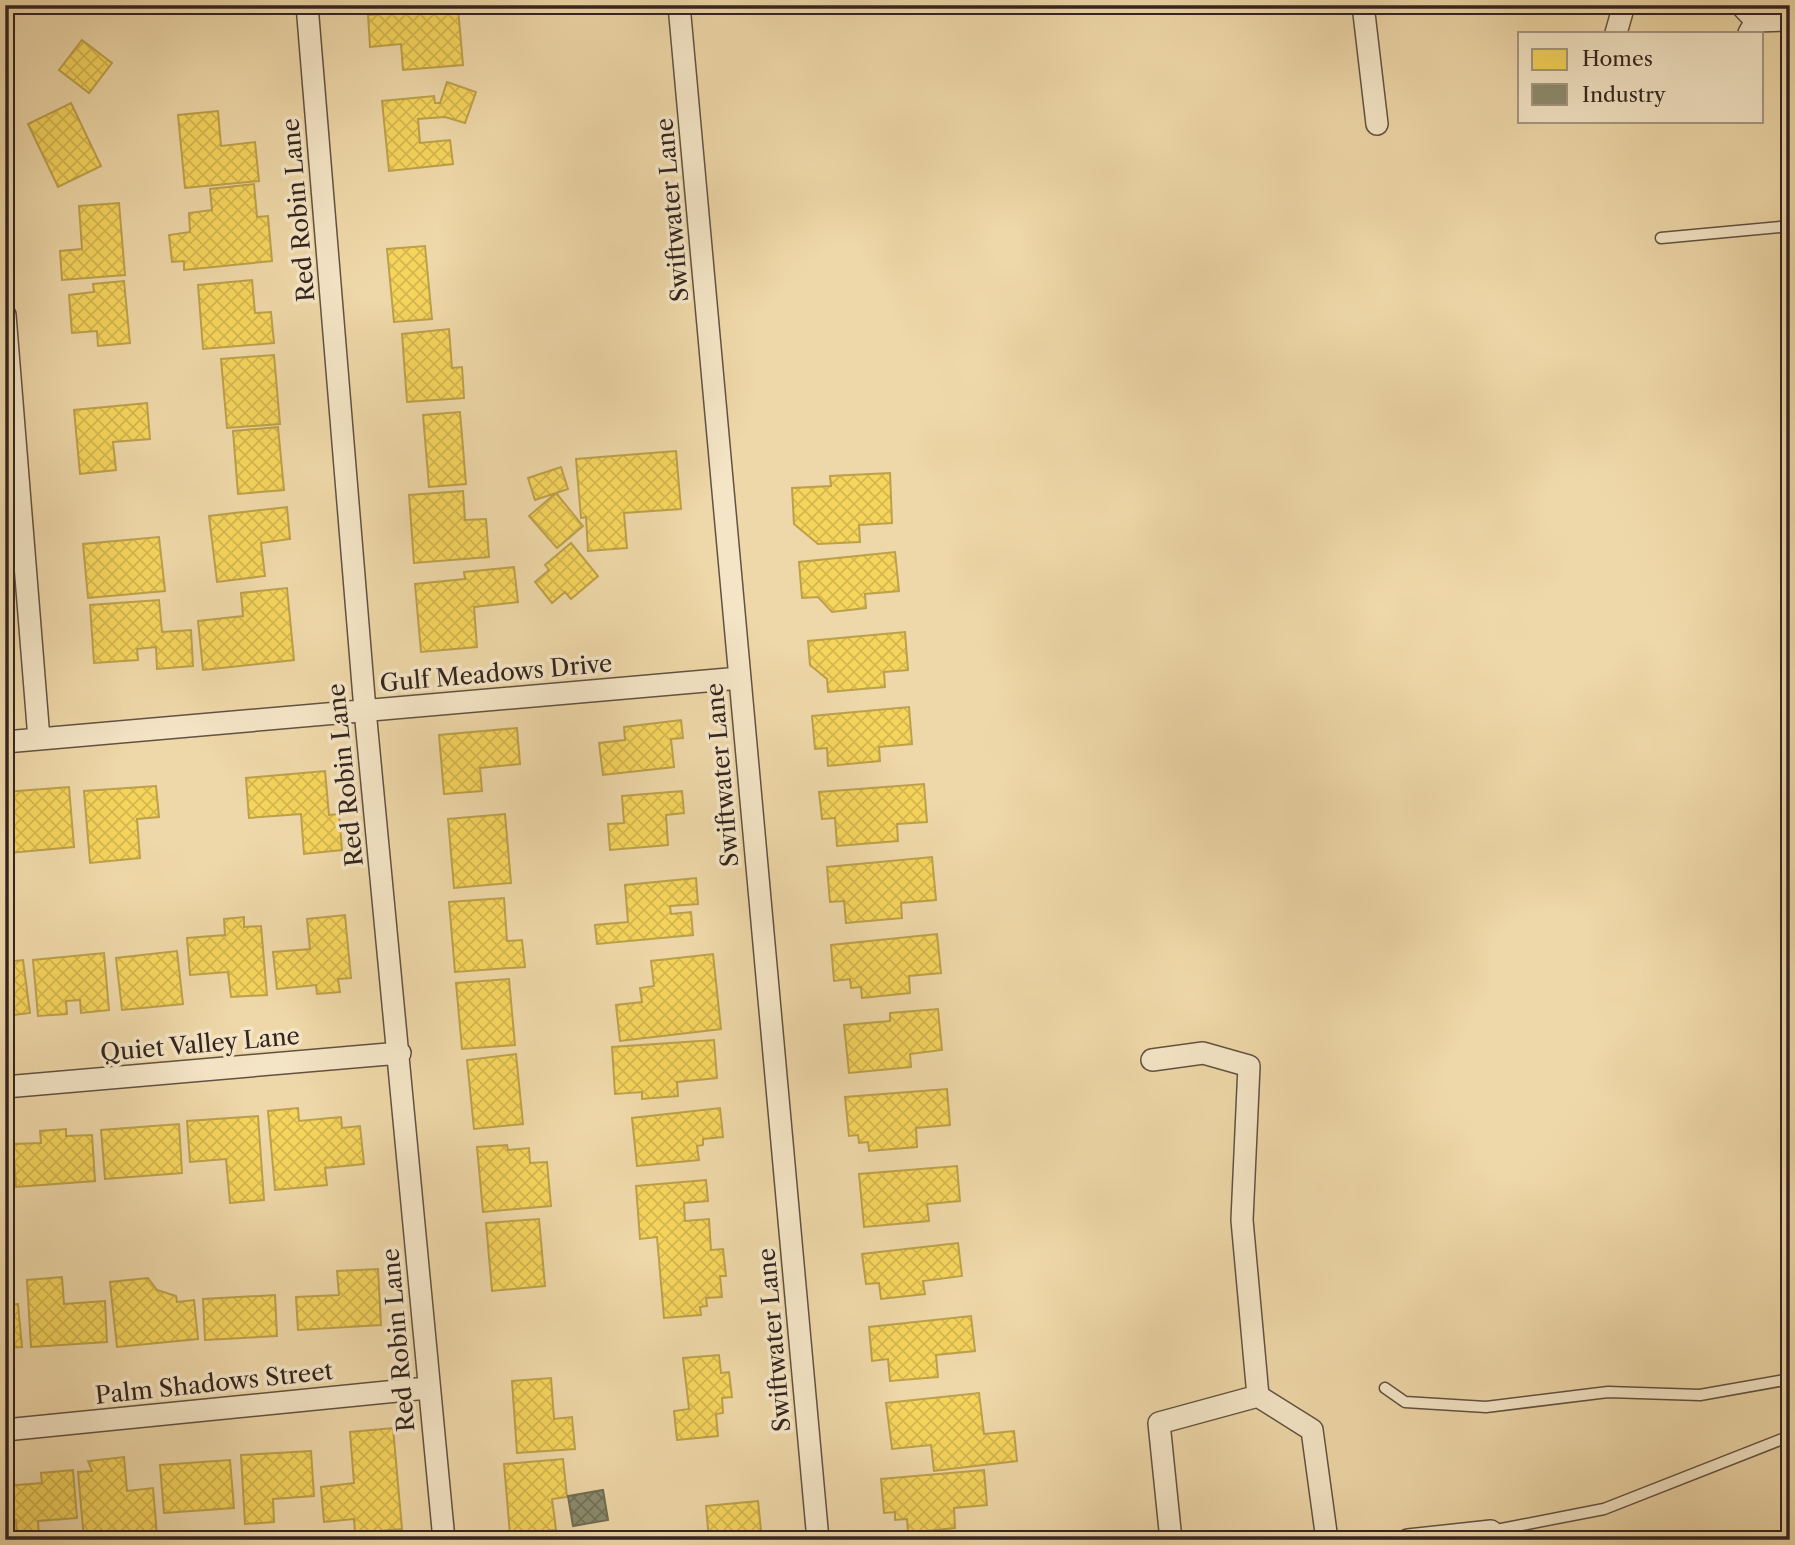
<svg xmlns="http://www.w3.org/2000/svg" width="1795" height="1545" viewBox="0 0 1795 1545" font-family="'Libre Caslon Text',serif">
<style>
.homes{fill:url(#homes-cross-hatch);stroke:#bca04a;stroke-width:2}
.industry{fill:url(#industry-cross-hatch);stroke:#726d56;stroke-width:2}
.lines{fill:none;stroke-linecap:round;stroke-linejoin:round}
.lane-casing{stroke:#625241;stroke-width:13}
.street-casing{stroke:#625241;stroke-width:24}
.lane{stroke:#f4e5c6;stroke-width:10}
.street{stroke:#f4e5c6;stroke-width:21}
.labels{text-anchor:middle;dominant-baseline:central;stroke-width:7;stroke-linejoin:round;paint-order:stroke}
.street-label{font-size:24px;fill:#34251f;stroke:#f4e5c6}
</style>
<defs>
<pattern id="homes-cross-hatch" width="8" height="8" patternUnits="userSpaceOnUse" patternTransform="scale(1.75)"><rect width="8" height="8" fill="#f6d55c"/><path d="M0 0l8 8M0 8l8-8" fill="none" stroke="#d4b750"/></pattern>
<pattern id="industry-cross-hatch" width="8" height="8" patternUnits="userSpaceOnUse" patternTransform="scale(1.75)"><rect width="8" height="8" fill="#8c8c6e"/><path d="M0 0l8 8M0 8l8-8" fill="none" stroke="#73725a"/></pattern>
</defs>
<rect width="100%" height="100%" fill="#eed7a8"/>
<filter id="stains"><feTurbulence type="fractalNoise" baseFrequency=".00286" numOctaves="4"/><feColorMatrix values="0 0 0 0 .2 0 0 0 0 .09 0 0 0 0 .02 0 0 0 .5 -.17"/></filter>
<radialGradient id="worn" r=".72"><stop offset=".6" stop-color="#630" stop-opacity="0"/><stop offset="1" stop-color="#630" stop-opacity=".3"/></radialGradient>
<path class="homes" d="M 458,8 L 463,65 L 403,70 L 401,44 L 370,47 L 368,15 Z
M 82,40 L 112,63 L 89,93 L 59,70 Z
M 447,82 L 476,92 L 465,123 L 445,117 L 418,119 L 420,143 L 450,140 L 453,164 L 389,171 L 382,101 L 434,96 L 435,103 L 440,103 Z
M 71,103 L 101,166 L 58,187 L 28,124 Z
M 218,111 L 221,146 L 255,142 L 259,181 L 185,188 L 178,115 Z
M 254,184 L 257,217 L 268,216 L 272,261 L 184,270 L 184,261 L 172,262 L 169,235 L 190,232 L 189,213 L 212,210 L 210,189 Z
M 119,203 L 125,275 L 62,280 L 60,251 L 82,249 L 79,206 Z
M 425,246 L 432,319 L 394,322 L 387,249 Z
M 252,280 L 255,313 L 271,312 L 274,343 L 203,349 L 198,285 Z
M 124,281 L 130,343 L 98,346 L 97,331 L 72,333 L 69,295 L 94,292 L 93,284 Z
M 449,329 L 452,368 L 462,367 L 464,398 L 407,402 L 402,334 Z
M 274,355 L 280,424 L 227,428 L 221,359 Z
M 147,403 L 150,439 L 113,442 L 116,470 L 80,474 L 74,410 Z
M 460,412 L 466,484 L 429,487 L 423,415 Z
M 278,427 L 284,490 L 238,494 L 233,431 Z
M 676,451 L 681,509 L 624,513 L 627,548 L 588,551 L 586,517 L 581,518 L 576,459 Z
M 561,467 L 568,489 L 535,500 L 528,478 Z
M 890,473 L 892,523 L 859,525 L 860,542 L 818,544 L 794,524 L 792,488 L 831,486 L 830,476 Z
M 463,491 L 465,520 L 486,519 L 489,557 L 414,563 L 409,495 Z
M 556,493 L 583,526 L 557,548 L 529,516 Z
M 287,507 L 290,539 L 261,543 L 265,576 L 217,582 L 209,516 Z
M 159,537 L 165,591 L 88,598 L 83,544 Z
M 571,543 L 598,576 L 571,599 L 565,592 L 552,603 L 535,582 L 549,570 L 545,565 Z
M 895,552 L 899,591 L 865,594 L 866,608 L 832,612 L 818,597 L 802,598 L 799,562 Z
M 514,567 L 518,602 L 474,607 L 477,647 L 421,652 L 415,584 L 465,579 L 464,572 Z
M 287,588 L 294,660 L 203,670 L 198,621 L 243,616 L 241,593 Z
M 159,600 L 162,632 L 191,630 L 193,666 L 157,669 L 156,647 L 137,649 L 138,660 L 94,663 L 90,605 Z
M 905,632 L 908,670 L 884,672 L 885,687 L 828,692 L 827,679 L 810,665 L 808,641 Z
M 909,707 L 912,744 L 879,747 L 880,761 L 828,766 L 827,748 L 815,749 L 812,716 Z
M 681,720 L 683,738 L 671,739 L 674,767 L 603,775 L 599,743 L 625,740 L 624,727 Z
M 517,728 L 520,764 L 480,768 L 482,791 L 444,794 L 439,735 Z
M 325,771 L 329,815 L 339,814 L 342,850 L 304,854 L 301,814 L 249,818 L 246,778 Z
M 924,784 L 927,822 L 897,824 L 898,841 L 837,846 L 835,818 L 822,819 L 819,792 Z
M 156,786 L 159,817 L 137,819 L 140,858 L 90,863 L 84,791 Z
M 69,787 L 74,847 L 9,853 L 5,792 Z
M 682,791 L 684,813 L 666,815 L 668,845 L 610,850 L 608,824 L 624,823 L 622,796 Z
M 505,814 L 511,883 L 454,888 L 448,819 Z
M 932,857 L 936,900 L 901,903 L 902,918 L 846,923 L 844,901 L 830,902 L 827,867 Z
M 696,878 L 698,904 L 670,906 L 671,914 L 691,912 L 693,935 L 597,944 L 595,925 L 628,922 L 625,885 Z
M 504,898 L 507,941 L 522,940 L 525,967 L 455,972 L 449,902 Z
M 345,915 L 351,978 L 338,979 L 340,992 L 317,994 L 316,985 L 277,989 L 273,952 L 310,949 L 307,919 Z
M 244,917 L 244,927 L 261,926 L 267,995 L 231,997 L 228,972 L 190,975 L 187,938 L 225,935 L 224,919 Z
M 937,934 L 941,973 L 909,976 L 910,993 L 862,998 L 861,987 L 851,988 L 850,979 L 834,981 L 831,945 Z
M 177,951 L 183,1004 L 122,1010 L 116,958 Z
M 104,953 L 109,1010 L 81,1013 L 80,1000 L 66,1001 L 67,1014 L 38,1016 L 33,960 Z
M 713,954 L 721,1029 L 620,1041 L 616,1005 L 642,1002 L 640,988 L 654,986 L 651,961 Z
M 23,960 L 30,1013 L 5,1016 L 5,962 Z
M 509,979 L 515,1045 L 462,1049 L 456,983 Z
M 938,1009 L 942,1050 L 910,1054 L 911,1067 L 849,1073 L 844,1025 L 890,1021 L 890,1013 Z
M 714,1040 L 717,1078 L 677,1082 L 678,1096 L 642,1099 L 642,1092 L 615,1094 L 612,1047 Z
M 516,1054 L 523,1124 L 474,1129 L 467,1060 Z
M 947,1089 L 950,1125 L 916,1128 L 917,1147 L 869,1151 L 868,1142 L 859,1143 L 858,1135 L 849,1136 L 845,1097 Z
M 298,1108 L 299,1121 L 341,1117 L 342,1128 L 360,1126 L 364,1164 L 325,1168 L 327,1185 L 275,1190 L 268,1111 Z
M 720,1108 L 723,1137 L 703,1139 L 703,1145 L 697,1146 L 699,1160 L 637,1166 L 632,1118 Z
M 258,1116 L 264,1200 L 230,1203 L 226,1159 L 190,1162 L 187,1121 Z
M 179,1124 L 182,1173 L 105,1179 L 101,1130 Z
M 66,1129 L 66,1136 L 92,1135 L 95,1181 L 16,1187 L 13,1144 L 41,1143 L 40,1131 Z
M 5,1136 L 11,1197 L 5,1197 Z
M 507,1145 L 508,1150 L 529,1148 L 530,1163 L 547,1162 L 551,1206 L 483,1212 L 477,1147 Z
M 957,1166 L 960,1201 L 927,1204 L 929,1221 L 864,1227 L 859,1174 Z
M 706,1180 L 708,1201 L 684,1203 L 685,1221 L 709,1219 L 711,1250 L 723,1249 L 726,1276 L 720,1276 L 722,1297 L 706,1298 L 707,1306 L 700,1307 L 701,1315 L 664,1318 L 657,1237 L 640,1239 L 636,1186 Z
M 539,1219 L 545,1286 L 492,1291 L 486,1223 Z
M 958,1243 L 962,1276 L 923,1281 L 925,1294 L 881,1299 L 879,1283 L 866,1284 L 862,1254 Z
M 378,1269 L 381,1325 L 298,1330 L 296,1297 L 339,1295 L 337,1271 Z
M 62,1277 L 64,1304 L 105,1301 L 107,1342 L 31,1347 L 27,1280 Z
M 148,1278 L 157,1290 L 176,1296 L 177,1302 L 194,1300 L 198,1339 L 117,1347 L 110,1282 Z
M 275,1295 L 277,1336 L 205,1340 L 203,1299 Z
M 18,1304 L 22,1347 L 5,1348 L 5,1305 Z
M 971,1316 L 975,1351 L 936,1355 L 938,1377 L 890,1381 L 888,1359 L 872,1361 L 869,1327 Z
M 719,1355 L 721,1373 L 729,1372 L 732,1397 L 722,1398 L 723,1413 L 716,1414 L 718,1436 L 677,1440 L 674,1411 L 689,1409 L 683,1358 Z
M 551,1378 L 554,1419 L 572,1417 L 575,1449 L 517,1453 L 512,1381 Z
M 979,1393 L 984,1434 L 1014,1431 L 1017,1461 L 934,1471 L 931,1445 L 892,1449 L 886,1403 Z
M 393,1428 L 402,1529 L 355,1533 L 354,1519 L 324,1522 L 321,1487 L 354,1483 L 350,1432 Z
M 311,1451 L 314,1496 L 273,1499 L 274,1522 L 245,1524 L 241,1455 Z
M 124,1457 L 127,1491 L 153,1488 L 157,1536 L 84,1540 L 78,1472 L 92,1471 L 88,1461 Z
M 563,1459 L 567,1497 L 552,1499 L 556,1530 L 510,1534 L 504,1464 Z
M 230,1460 L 234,1508 L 164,1513 L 160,1465 Z
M 73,1470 L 77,1518 L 38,1521 L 39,1540 L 17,1540 L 16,1520 L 8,1521 L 5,1486 L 42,1483 L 41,1473 Z
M 984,1470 L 987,1505 L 954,1508 L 955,1528 L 908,1533 L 907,1519 L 895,1520 L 895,1512 L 884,1513 L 881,1479 Z
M 758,1501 L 762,1540 L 709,1540 L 706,1506 Z"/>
<path class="industry" d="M 603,1490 L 608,1520 L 573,1526 L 568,1496 Z"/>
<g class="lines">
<defs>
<path id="lane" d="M 1661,238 L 1790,226
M 1385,1388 L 1405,1402 L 1486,1407 L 1608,1392 L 1700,1395 L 1790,1379
M 1491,1531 L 1604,1509 L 1790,1436"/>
<path id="street" d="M 307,5 L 365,710 L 444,1540
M 679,5 L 818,1540
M 1363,5 L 1377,124
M 1741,5 L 1756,21 L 1749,33
M 1756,21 L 1790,20
M 1616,33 L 1624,5
M 5,315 L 39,739
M 5,742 L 740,678
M 1152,1060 L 1203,1053 L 1249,1066 L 1242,1220 L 1258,1396 L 1312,1430 L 1327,1540
M 5,1087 L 400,1053
M 5,1430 L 427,1388
M 1171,1540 L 1159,1423 L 1258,1396
M 1408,1540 L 1491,1531 L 1492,1540"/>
</defs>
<use href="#lane" class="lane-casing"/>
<use href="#street" class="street-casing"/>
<use href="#lane" class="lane"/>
<use href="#street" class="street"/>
</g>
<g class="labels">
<g class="street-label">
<text transform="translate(298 210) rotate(-95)">Red Robin Lane</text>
<text transform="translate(672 210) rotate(-95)">Swiftwater Lane</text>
<text transform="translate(496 673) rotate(-5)">Gulf Meadows Drive</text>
<text transform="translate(345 775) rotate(-96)">Red Robin Lane</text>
<text transform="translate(722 775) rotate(-95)">Swiftwater Lane</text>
<text transform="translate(200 1044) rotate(-5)">Quiet Valley Lane</text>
<text transform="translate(398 1340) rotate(-95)">Red Robin Lane</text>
<text transform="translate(774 1340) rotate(-95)">Swiftwater Lane</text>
<text transform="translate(214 1383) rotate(-6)">Palm Shadows Street</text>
</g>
</g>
<rect width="1795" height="1545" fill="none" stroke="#eed7a8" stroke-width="28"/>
<rect x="7" y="7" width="1781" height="1531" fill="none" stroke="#34251f" stroke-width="3.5"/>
<rect x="14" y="14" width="1767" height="1517" fill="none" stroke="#34251f" stroke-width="2"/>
<rect x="1518" y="32" width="245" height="91" fill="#f4e5c6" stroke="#a79883" stroke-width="2"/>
<rect x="1532" y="49" width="35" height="21" fill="#f6d55c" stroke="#a79883" stroke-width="2"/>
<text x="1582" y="66" font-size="21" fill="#34251f">Homes</text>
<rect x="1532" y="84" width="35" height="21" fill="#8c8c6e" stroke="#a79883" stroke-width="2"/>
<text x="1582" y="102" font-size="21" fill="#34251f">Industry</text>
<rect width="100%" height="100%" filter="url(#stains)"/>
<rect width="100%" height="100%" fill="url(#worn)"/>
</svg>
